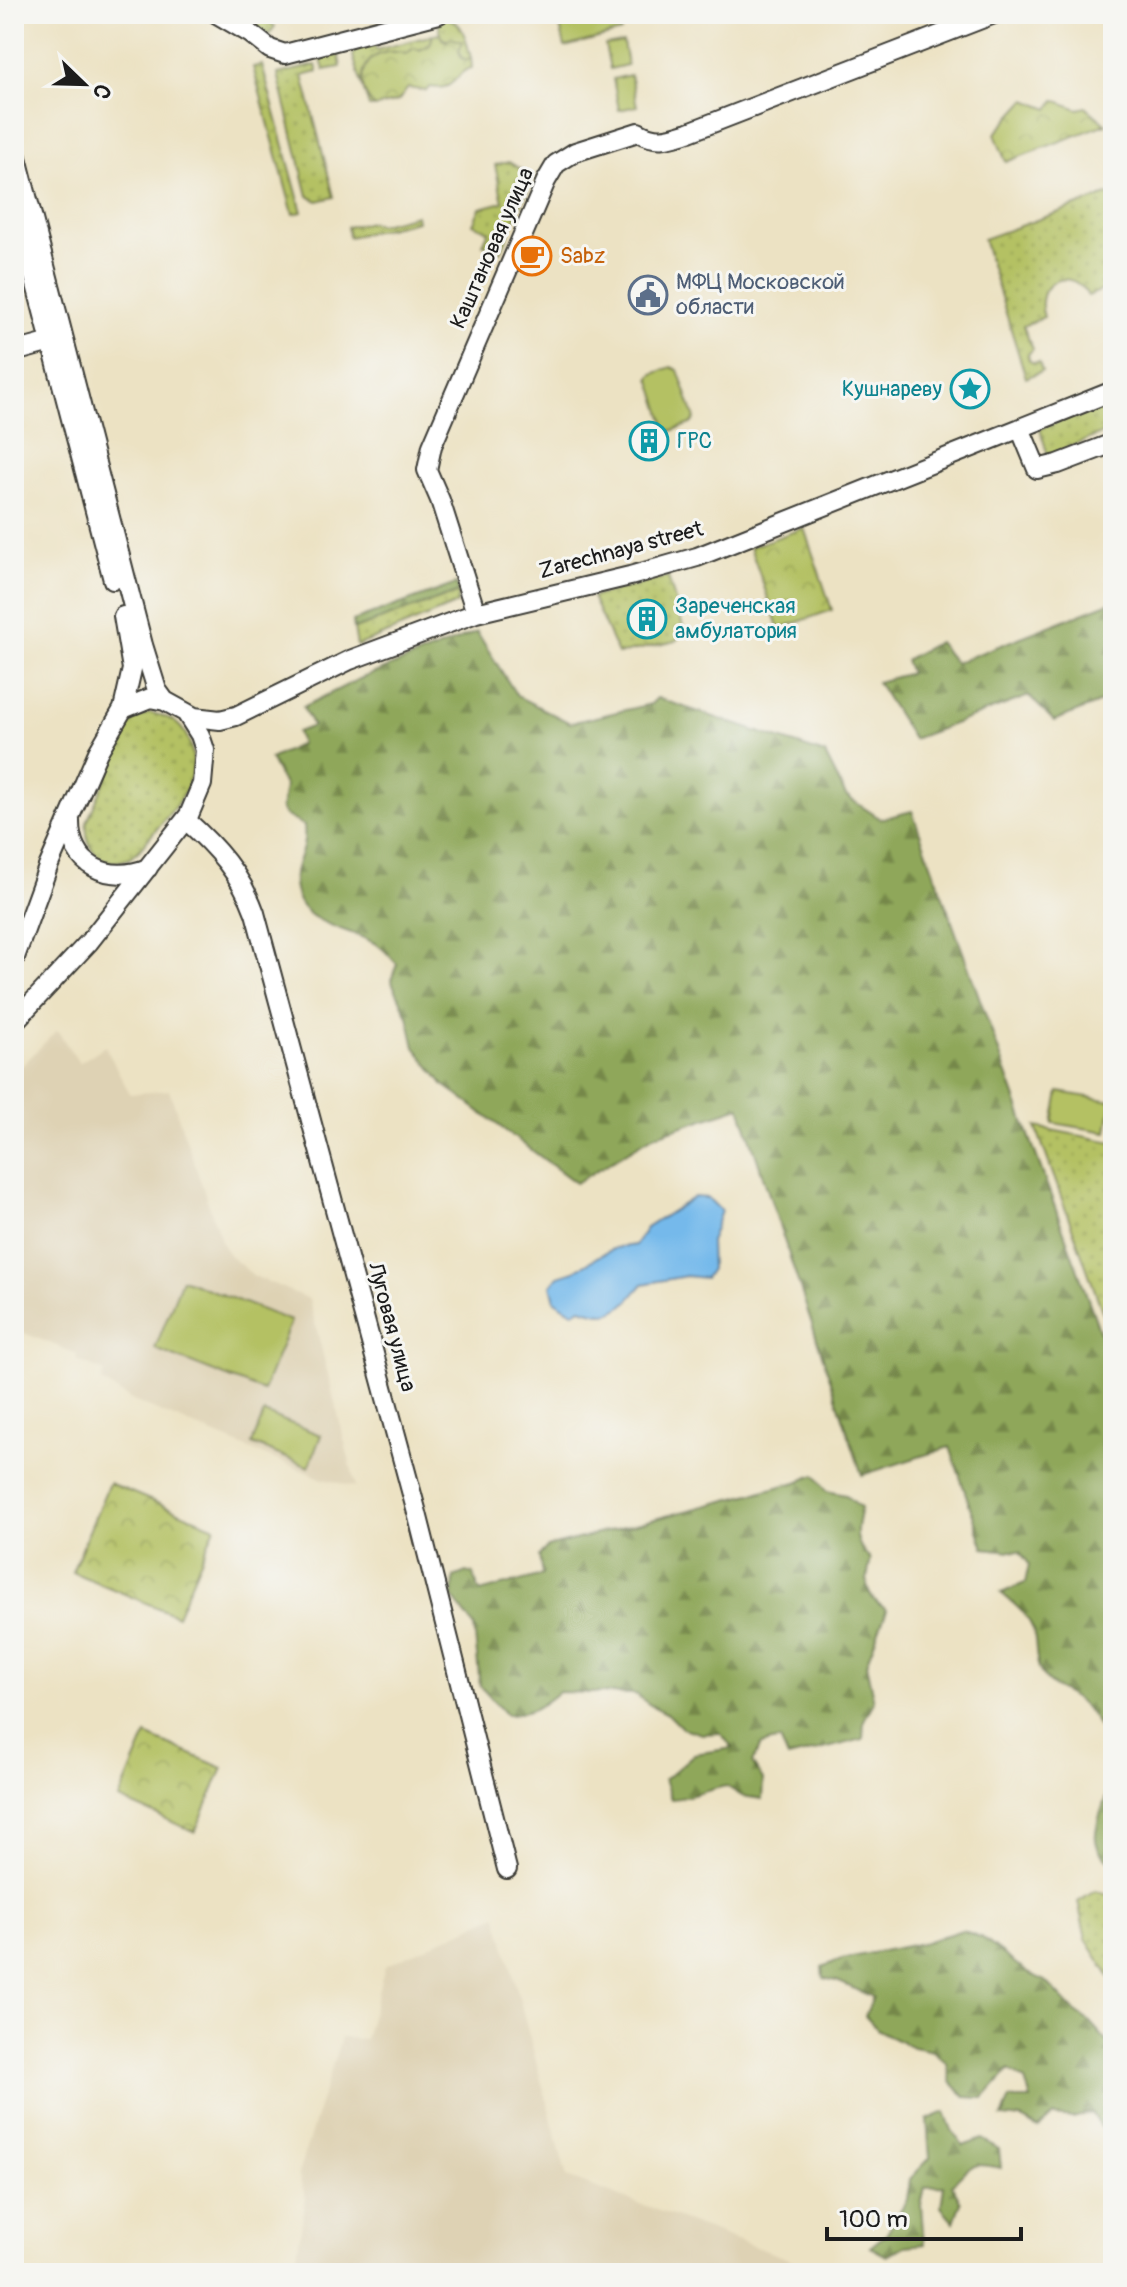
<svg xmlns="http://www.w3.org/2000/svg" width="1127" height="2287" viewBox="0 0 1127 2287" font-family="Pangolin,sans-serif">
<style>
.built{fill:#ded2b4}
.grass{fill:url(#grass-dots);stroke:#686e40;stroke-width:2}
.forest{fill:url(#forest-firs);stroke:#56623b;stroke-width:2}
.park{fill:url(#park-crowns);stroke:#686e40;stroke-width:2}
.pitch{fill:#b4c164;stroke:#686e40;stroke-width:2}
.water{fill:#75b9eb;stroke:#486a84;stroke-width:2}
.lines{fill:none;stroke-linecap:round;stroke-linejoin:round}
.minor-casing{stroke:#3b3a35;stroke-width:22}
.minor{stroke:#fff;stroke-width:18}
.labels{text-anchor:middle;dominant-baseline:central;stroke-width:6;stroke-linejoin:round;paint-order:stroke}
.street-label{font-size:22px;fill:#1c1c1c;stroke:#f6f6f2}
.food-label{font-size:22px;fill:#c56008;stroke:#f6f6f2;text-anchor:start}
.service-label{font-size:22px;fill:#4e5e75;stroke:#f6f6f2;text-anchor:start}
.culture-label{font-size:22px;fill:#0d838f;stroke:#f6f6f2;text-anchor:start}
</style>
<defs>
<pattern id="grass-dots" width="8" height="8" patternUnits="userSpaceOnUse" patternTransform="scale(2)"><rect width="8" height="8" fill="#b4c164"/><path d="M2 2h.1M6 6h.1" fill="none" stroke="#9aa556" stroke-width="1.8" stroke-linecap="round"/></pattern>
<pattern id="forest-firs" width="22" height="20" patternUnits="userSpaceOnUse" patternTransform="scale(2)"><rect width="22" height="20" fill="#8fa75a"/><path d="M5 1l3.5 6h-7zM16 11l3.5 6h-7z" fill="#74874a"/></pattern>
<pattern id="park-crowns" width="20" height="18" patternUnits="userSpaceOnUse" patternTransform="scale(2)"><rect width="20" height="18" fill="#b4c164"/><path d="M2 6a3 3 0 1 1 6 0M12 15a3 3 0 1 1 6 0" fill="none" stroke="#9aa556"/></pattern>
</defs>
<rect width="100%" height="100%" fill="#f6f6f2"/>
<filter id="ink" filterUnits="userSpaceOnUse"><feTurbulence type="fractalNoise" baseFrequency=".0125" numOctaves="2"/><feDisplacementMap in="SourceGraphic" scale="16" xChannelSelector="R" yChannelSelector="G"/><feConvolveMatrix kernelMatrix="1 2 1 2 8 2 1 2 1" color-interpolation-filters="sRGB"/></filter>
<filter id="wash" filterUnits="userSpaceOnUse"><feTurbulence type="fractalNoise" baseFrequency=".006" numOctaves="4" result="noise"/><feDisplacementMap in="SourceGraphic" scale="32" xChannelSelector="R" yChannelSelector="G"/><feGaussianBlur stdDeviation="1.8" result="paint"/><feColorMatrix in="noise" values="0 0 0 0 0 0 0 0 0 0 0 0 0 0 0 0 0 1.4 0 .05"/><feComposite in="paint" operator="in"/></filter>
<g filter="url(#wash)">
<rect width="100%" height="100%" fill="#ece2c3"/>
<path class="built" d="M 57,1030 L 79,1063 L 105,1046 L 130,1094 L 169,1090 L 223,1246 L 231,1257 L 254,1276 L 309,1299 L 356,1487 L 323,1479 L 133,1401 L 102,1382 L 105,1372 L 76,1360 L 77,1354 L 14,1329 L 14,1074 Z
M 497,1915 L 567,2177 L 826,2273 L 294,2273 L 306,2198 L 298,2174 L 341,2038 L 365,2039 L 385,1966 Z"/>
<path class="grass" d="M 233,14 L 255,14 L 275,26 L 269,35 Z
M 437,15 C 465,20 464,34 471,58 L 466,60 L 461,58 L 459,50 L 462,43 L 442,39 Z
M 372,31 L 376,50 L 433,35 L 430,45 L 420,50 L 414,48 L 406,54 C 366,42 349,82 375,107 L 369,107 L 353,56 L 360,34 Z
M 336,40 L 341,67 L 324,70 L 317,45 Z
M 262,65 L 302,212 L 293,214 L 253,67 Z
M 316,65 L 318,72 L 303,76 L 334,197 L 318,201 L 308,196 L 278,74 Z
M 509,162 L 533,177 L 501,252 L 483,244 L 489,231 L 473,224 L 480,208 L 503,202 L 495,165 Z
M 1113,193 L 1113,303 L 1107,288 L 1088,296 C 1072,264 1032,282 1044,317 L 1023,326 L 1033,349 L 1028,354 L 1029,360 L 1033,363 L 1039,362 L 1042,371 L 1026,378 L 983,239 Z
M 416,215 L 417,221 L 349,237 L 347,227 L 370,222 L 378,225 Z
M 1113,398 L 1113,429 L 1048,456 L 1040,429 Z
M 668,577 L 684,630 L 676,641 L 618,654 L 592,597 Z
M 459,592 L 457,604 L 357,646 L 354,629 Z
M 149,713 C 167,715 181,722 188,739 C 204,777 177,805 154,832 C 146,841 139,854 128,859 C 100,870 84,847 87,822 L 131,721 Z
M 1036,1127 L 1113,1142 L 1113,1341 Z
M 1095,1891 L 1113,1895 L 1113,1982 L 1086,1939 L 1078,1902 Z"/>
<path class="forest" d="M 456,584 L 459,592 L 354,629 L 353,621 Z
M 1113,601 L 1113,697 L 1054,721 L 1029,696 L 913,739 L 877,682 L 910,673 L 905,660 L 938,642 L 955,663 Z
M 477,632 L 517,696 L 570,723 L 651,704 L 657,698 L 825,754 L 846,796 L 881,819 L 912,811 L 1113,1368 L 1113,1423 C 1093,1437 1103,1456 1113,1473 L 1113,1862 C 1079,1845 1105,1810 1109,1785 C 1111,1775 1111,1764 1109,1754 C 1104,1730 1090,1707 1069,1695 C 1060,1690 1050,1686 1044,1677 C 1033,1663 1038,1645 1033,1630 C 1028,1614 1013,1603 1001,1593 L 1025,1583 L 1029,1564 L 1020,1552 L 984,1548 L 950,1447 L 862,1475 L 740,1107 L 653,1136 L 576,1183 L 444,1085 L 415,1047 L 408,1016 L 391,980 L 397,964 C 391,958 385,950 379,946 C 349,925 295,928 294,881 C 294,861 307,853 304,826 L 285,815 L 281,809 L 285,787 L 270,759 L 301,744 L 297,732 L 313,726 L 303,707 L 357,680 Z
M 815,1475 L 827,1491 L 846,1495 L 861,1508 C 855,1532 853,1542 871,1560 C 864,1586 864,1595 887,1610 L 866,1664 L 874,1702 L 864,1720 L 863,1739 L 788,1758 L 780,1740 L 761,1745 L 752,1763 L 763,1780 L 762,1799 L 742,1796 L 726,1786 C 706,1790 691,1798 671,1799 L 664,1780 L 694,1754 L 733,1748 L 720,1733 L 702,1734 L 682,1728 L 668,1714 L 650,1705 L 635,1694 L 558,1692 C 541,1707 529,1714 506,1715 L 480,1686 L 474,1626 L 453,1598 L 454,1577 L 466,1572 L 473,1574 L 480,1592 L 542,1575 L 539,1556 L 547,1547 L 797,1482 Z
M 962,1930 L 982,1938 L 1028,1973 L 1046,1981 L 1073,2010 L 1090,2022 L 1113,2048 L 1113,2146 L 1092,2113 L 1073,2118 L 1053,2116 L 1039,2128 L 1021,2119 L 1002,2117 L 1010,2099 L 1031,2099 L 1025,2081 L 1009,2070 L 984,2098 L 965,2097 L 951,2082 L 947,2063 L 933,2051 L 913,2047 L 895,2039 L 878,2030 L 865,2016 L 873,1997 L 837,1981 L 823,1978 L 822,1967 L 842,1959 L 922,1943 Z
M 945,2112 L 952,2130 L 963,2146 L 982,2139 L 999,2149 L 1001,2168 C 975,2162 968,2164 952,2185 L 961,2202 L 954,2222 L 941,2207 L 944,2186 L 925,2187 L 921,2205 L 924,2244 L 905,2246 L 887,2256 L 870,2247 L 886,2234 L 907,2199 L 910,2179 L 930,2158 L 927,2120 Z"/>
<path class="park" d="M 441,34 L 442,39 L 446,41 L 451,38 L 463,42 L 459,50 L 461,58 L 466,60 L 471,58 L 472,68 C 454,71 458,92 430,87 L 426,91 L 408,88 L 398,101 L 375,107 C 349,83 366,42 406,54 L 414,48 L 420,50 L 430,45 L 433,35 Z
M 1026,100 L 1049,109 L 1055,100 L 1078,109 L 1086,107 L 1106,124 L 1006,162 L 995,134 Z
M 804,528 L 832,610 L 779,629 L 750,547 Z
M 109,1483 L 215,1527 L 177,1616 L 72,1572 Z
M 146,1735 L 223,1768 L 195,1832 L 119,1799 Z"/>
<path class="pitch" d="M 571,14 L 616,14 L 621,32 L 565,47 L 558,17 Z
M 623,42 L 627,65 L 610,69 L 605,45 Z
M 630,75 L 637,106 L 619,110 L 613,79 Z
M 671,367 L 678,370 L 695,419 L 691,424 L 671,431 L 666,427 L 650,378 L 653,374 Z
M 1059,1092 L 1112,1101 L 1107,1132 L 1053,1123 Z
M 182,1279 L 291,1321 L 263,1391 L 155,1349 Z
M 264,1413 L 321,1435 L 309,1467 L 252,1444 Z"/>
<path class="water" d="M 694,1197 L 708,1198 L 721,1211 L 710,1242 L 711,1269 L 705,1278 L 686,1276 L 643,1284 C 622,1308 615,1321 581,1308 L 573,1312 L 555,1301 L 551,1285 L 558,1276 L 574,1271 L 599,1256 L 615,1248 L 635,1245 L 646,1228 Z"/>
</g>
<g filter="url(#ink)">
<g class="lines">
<defs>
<path id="minor" d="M 217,14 L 251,34 L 270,49 L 285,54 L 439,14
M 14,146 L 143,645 L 157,690 L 165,701
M 14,200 L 113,580
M 14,352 L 51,342
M 1020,428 L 1037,469 L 1058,464 L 1113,443
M 476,613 L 440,500 L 427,470 L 432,446 L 546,181 L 556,164 L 575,152 L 638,132 C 657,143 669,138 689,132 L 994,14
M 123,616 L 132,669 L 123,709
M 70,820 C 69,866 109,884 148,868
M 186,820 C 216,847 241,874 255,913 L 417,1513 L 507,1869
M 14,960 L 48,867 L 98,752 L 123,709 L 150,698 L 165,701 L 194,717 L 220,720 L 236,716 L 350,660 L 476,613 L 630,576 L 697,557 L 1113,391
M 14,1022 L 89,942 L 189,815 L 202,784 L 205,750 L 200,735 L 186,713"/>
</defs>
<use href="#minor" class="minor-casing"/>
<use href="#minor" class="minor"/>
</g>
</g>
<defs>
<symbol id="cafe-ring" viewBox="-11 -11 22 22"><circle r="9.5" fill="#f6f6f2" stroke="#e8710a" stroke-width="1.5"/><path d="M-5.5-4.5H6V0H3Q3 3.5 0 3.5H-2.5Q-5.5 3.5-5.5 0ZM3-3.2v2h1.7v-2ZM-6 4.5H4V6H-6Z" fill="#e8710a"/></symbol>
<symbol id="civic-ring" viewBox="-11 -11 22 22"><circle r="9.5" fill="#f6f6f2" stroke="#5c6f8a" stroke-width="1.5"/><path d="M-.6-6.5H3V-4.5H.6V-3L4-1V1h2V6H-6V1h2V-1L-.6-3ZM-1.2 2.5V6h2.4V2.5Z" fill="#5c6f8a"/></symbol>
<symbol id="sight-ring" viewBox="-11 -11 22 22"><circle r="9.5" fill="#f6f6f2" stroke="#0f9aa8" stroke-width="1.5"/><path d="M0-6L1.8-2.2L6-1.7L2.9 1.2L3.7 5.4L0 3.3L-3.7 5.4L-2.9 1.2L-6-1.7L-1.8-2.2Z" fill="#0f9aa8"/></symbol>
<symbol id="building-ring" viewBox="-11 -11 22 22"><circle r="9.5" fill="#f6f6f2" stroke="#0f9aa8" stroke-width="1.5"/><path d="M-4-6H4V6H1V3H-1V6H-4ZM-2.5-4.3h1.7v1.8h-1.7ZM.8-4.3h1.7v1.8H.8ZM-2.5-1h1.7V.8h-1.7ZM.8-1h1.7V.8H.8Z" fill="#0f9aa8"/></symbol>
</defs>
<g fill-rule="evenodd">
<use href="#cafe-ring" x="510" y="234" width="44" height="44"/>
<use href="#civic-ring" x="626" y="273" width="44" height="44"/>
<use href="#sight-ring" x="948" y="367" width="44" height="44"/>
<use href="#building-ring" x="627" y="419" width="44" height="44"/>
<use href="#building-ring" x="625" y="597" width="44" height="44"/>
</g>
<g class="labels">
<g class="street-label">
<text transform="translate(492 248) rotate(-66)">Каштановая улица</text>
<text transform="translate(621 550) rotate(-15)">Zarechnaya street</text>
<text transform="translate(392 1327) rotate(75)">Луговая улица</text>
</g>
<g class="food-label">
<text x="560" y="256">Sabz</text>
</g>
<g class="service-label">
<text x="676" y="282">МФЦ Московской<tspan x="676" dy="25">области</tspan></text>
</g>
<g class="culture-label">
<text x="942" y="389" text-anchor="end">Кушнареву</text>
<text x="677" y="441">ГРС</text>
<text x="675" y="606">Зареченская<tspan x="675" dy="25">амбулатория</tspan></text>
</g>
</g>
<rect width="1127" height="2287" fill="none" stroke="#f6f6f2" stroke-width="48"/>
<g transform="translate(84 84) rotate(113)" stroke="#f6f6f2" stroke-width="6" paint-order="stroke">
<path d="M0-6L14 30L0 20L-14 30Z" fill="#1c1c1c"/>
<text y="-12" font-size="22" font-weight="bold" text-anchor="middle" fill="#1c1c1c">С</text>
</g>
<path d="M827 2227v12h194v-12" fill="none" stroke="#1c1c1c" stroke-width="4"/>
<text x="839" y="2227" font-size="24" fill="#1c1c1c" stroke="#f6f6f2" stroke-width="6" paint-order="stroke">100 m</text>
</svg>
